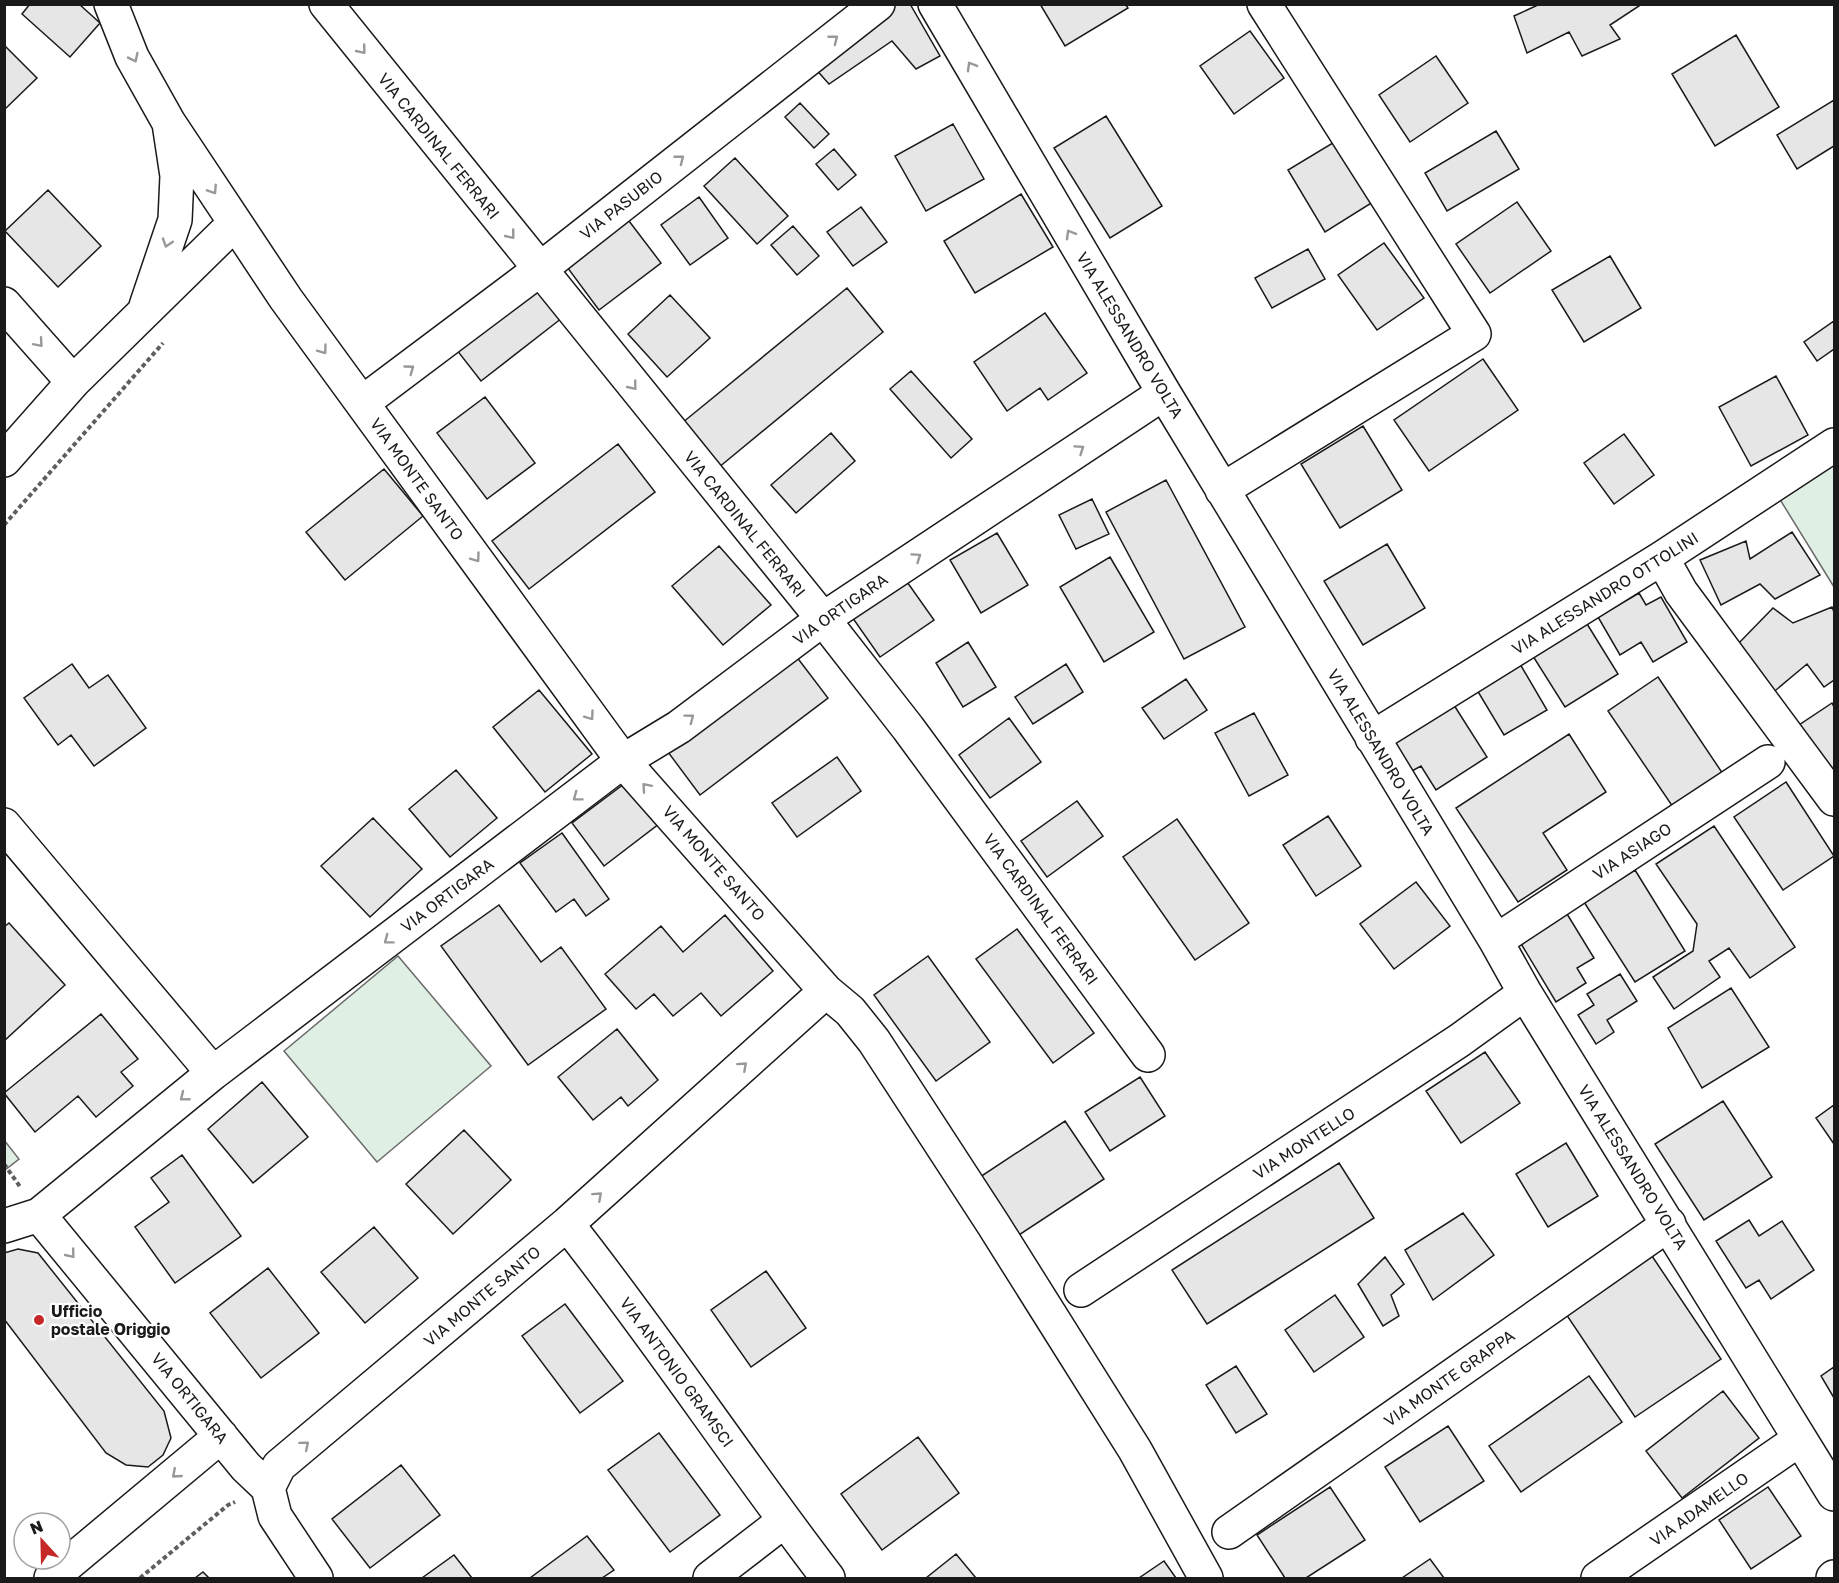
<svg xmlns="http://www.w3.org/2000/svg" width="1839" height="1583" viewBox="0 0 1839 1583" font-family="'Golos Text',sans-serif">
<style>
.green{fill:#e0efe3;stroke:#6a6a6a;stroke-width:1.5}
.building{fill:#e6e6e6;stroke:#1a1a1a;stroke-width:1.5}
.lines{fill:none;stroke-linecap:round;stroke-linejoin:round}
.minor-casing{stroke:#1a1a1a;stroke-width:36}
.path{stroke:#5f5f5f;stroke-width:4;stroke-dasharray:4.5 3;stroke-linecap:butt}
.minor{stroke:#fff;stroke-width:33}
.oneway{stroke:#989898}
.poi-dot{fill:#c62828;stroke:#fff;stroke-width:2}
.labels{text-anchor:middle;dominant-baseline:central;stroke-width:4.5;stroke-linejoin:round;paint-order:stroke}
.street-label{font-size:16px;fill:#1a1a1a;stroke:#fff}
.poi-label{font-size:16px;font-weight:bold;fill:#1a1a1a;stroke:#fff;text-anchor:start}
</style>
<rect width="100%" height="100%" fill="#fff"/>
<path class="green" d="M 1834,462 L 1834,587 L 1776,493 Z
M 398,956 L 491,1066 L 377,1162 L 284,1051 Z
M 4,1140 L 19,1159 L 5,1170 L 4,1170 Z"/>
<path class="building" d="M 30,4 L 79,4 L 100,23 L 70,57 L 22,14 Z
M 894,4 L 910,4 L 940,56 L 916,69 L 892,41 L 829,84 L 813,66 Z
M 1040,4 L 1125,4 L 1128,8 L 1065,46 Z
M 1540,4 L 1642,4 L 1610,25 L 1620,39 L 1582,56 L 1569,32 L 1527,53 L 1514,16 Z
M 1250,31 L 1284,78 L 1234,114 L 1200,66 Z
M 1736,35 L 1779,107 L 1715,146 L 1672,74 Z
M 4,45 L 37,78 L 4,110 Z
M 1436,56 L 1468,103 L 1410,142 L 1379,95 Z
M 1834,100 L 1834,146 L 1797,169 L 1777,135 Z
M 800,103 L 829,134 L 814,148 L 785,117 Z
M 1106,116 L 1162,206 L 1110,238 L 1054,148 Z
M 953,124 L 984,179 L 926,211 L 895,156 Z
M 1496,131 L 1519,169 L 1447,211 L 1425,173 Z
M 1336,141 L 1373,202 L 1325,232 L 1288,170 Z
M 834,149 L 856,175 L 838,190 L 816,164 Z
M 735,158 L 788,216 L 757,244 L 704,186 Z
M 48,190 L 101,246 L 58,287 L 5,231 Z
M 1021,194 L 1053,247 L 975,293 L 944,241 Z
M 699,197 L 728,238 L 690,265 L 661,225 Z
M 1517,202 L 1551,251 L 1490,293 L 1456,244 Z
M 861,207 L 887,242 L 853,266 L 827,232 Z
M 629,221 L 661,263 L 599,310 L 567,267 Z
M 793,226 L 819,256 L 797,275 L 771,245 Z
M 1384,243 L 1424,298 L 1377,330 L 1338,275 Z
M 1308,249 L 1325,279 L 1272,308 L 1255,278 Z
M 1610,256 L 1641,308 L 1584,342 L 1552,290 Z
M 536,286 L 562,318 L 481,381 L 456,349 Z
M 847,288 L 883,332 L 718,468 L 682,423 Z
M 670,295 L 710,338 L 667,377 L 628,334 Z
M 1045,313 L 1087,373 L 1048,400 L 1040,388 L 1007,411 L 974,362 Z
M 1834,321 L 1834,349 L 1817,361 L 1804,342 Z
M 1483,359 L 1518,410 L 1429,471 L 1394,420 Z
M 911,371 L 972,439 L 951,458 L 890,389 Z
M 1776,376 L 1808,435 L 1751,466 L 1719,407 Z
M 485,397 L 535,463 L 487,499 L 437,433 Z
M 1363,426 L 1402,490 L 1340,528 L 1301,464 Z
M 831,433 L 855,461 L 796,513 L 771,485 Z
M 1624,434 L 1654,475 L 1614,504 L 1584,463 Z
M 618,444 L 655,492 L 529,589 L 492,541 Z
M 384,469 L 423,516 L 345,580 L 306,532 Z
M 1166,480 L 1245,627 L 1184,659 L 1106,512 Z
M 1092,499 L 1109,534 L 1076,549 L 1059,515 Z
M 1792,532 L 1820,575 L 1775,599 L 1760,584 L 1721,605 L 1700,560 L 1746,541 L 1750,559 Z
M 997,533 L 1028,585 L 981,613 L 950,560 Z
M 1387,544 L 1425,608 L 1363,645 L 1324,581 Z
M 719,546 L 771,605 L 723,645 L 672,586 Z
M 1110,557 L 1154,632 L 1104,662 L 1060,587 Z
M 905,579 L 934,620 L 880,657 L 852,617 Z
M 1639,593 L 1646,605 L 1661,597 L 1687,642 L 1653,662 L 1641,642 L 1620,655 L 1598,617 Z
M 1832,607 L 1834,612 L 1834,680 L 1824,687 L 1807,664 L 1770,695 L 1735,647 L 1773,608 L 1793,623 Z
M 1584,619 L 1618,674 L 1565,707 L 1531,653 Z
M 968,642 L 996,687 L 963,707 L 936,663 Z
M 796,656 L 828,698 L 700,795 L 668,752 Z
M 72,664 L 89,688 L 108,675 L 146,728 L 94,766 L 71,735 L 58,745 L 24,698 Z
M 1066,664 L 1083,692 L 1033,724 L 1015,697 Z
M 1520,664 L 1547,710 L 1504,735 L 1477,690 Z
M 1658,677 L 1725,777 L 1675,810 L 1608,711 Z
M 1186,679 L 1207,710 L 1164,739 L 1142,708 Z
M 539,690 L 592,754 L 545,792 L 493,727 Z
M 1452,702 L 1487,757 L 1436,790 L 1421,766 L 1412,771 L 1392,741 Z
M 1832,703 L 1834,707 L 1834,782 L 1796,727 Z
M 1254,713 L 1288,775 L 1249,796 L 1215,733 Z
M 1009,718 L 1041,762 L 990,798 L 959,755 Z
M 1569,734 L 1606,792 L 1543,833 L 1567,870 L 1518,902 L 1456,808 Z
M 837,757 L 861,791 L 797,837 L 772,803 Z
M 456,770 L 497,818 L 450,857 L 409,809 Z
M 632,778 L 664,820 L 604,866 L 572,823 Z
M 1786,782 L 1834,856 L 1783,890 L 1734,817 Z
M 1077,801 L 1103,836 L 1047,877 L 1021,841 Z
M 1328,816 L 1361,866 L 1316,896 L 1283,845 Z
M 373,818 L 422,869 L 370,917 L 321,866 Z
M 1177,819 L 1249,923 L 1195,960 L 1123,857 Z
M 1714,826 L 1795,947 L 1750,978 L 1729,948 L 1709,961 L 1720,977 L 1674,1009 L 1653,977 L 1693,951 L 1697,924 L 1656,864 Z
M 562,833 L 609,899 L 586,916 L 574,899 L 556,912 L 520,863 Z
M 1635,870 L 1685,951 L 1635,982 L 1584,902 Z
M 1416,882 L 1450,926 L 1394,969 L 1360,924 Z
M 499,905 L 541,962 L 561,947 L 606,1009 L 528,1065 L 441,946 Z
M 1564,909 L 1594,958 L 1577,968 L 1586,983 L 1556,1002 L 1517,937 Z
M 725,915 L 773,971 L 721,1016 L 701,993 L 673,1016 L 654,994 L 636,1009 L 605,974 L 661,926 L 683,952 Z
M 9,923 L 65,985 L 4,1041 L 4,927 Z
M 1017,929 L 1094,1033 L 1053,1063 L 976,959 Z
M 928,956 L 990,1042 L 936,1081 L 874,995 Z
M 1620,974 L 1637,1001 L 1607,1020 L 1614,1032 L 1596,1044 L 1578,1015 L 1594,1005 L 1587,994 Z
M 1731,988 L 1769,1047 L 1702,1088 L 1668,1028 Z
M 101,1014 L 138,1059 L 121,1072 L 133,1086 L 96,1117 L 78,1096 L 35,1132 L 4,1093 Z
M 617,1029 L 658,1080 L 628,1106 L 621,1097 L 593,1120 L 558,1077 Z
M 1485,1052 L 1520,1103 L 1461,1143 L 1426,1091 Z
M 1140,1077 L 1165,1116 L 1110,1151 L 1085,1112 Z
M 262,1082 L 308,1137 L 253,1183 L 208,1129 Z
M 1723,1101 L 1772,1177 L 1704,1220 L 1655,1144 Z
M 1834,1105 L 1834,1144 L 1816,1118 Z
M 1065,1121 L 1104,1179 L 1019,1235 L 980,1177 Z
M 464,1130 L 511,1180 L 453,1234 L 406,1184 Z
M 1566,1143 L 1598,1196 L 1548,1227 L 1516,1174 Z
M 182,1155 L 241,1236 L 175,1283 L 135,1227 L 169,1202 L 151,1178 Z
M 1339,1163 L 1374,1218 L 1207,1324 L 1172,1270 Z
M 1463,1213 L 1494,1255 L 1433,1300 L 1405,1250 Z
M 1749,1220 L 1759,1236 L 1782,1221 L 1814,1270 L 1771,1299 L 1759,1280 L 1746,1288 L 1716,1241 Z
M 374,1227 L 418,1278 L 365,1323 L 321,1272 Z
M 18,1249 L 38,1253 L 164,1411 L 171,1438 L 163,1455 L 148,1467 L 126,1465 L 106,1453 L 4,1319 L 4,1253 Z
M 1652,1256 L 1721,1359 L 1635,1417 L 1566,1314 Z
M 1385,1257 L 1404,1284 L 1391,1295 L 1399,1316 L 1383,1326 L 1358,1284 Z
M 268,1268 L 319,1333 L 261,1378 L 210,1313 Z
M 766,1271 L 806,1328 L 751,1367 L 711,1310 Z
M 1335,1295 L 1364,1337 L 1314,1372 L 1285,1330 Z
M 565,1304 L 623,1381 L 580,1413 L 522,1336 Z
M 1236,1366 L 1267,1414 L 1236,1433 L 1206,1385 Z
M 1834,1367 L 1834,1398 L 1821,1376 Z
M 1589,1376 L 1622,1422 L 1521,1492 L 1489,1446 Z
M 1723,1391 L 1759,1438 L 1682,1498 L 1646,1451 Z
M 1448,1426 L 1484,1481 L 1420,1522 L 1385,1467 Z
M 659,1433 L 720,1515 L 670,1552 L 608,1470 Z
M 918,1437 L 959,1493 L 882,1550 L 841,1494 Z
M 401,1465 L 440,1515 L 370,1568 L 332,1519 Z
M 1330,1487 L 1365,1540 L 1306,1578 L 1285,1578 L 1257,1535 Z
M 1768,1487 L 1801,1536 L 1751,1569 L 1719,1520 Z
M 587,1536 L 614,1570 L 602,1578 L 530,1578 Z
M 956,1554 L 976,1578 L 926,1578 Z
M 454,1555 L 472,1578 L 422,1578 Z
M 1430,1559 L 1444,1578 L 1402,1578 Z
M 1164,1561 L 1176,1578 L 1139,1578 Z
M 203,1572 L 209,1578 L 195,1578 Z"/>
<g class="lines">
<defs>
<path id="minor" d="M 111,4 L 132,57 L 169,123 L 177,176 L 175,220 L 146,306
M 326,4 L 823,619 L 908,728 L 1148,1055
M 935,4 L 1164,393 L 1496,941 L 1525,993 L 1834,1494
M 169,123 L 286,299 L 623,761 L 826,991 L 567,1224 L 279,1466 L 268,1488
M 4,304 L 73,382
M 362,403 L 539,270 L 878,4
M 4,460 L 73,382 L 235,223
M 1222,490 L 1474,334 L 1264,4
M 1662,558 L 1681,592 L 1834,799
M 1372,738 L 1662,558 L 1834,445
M 4,825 L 213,1073
M 1496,941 L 1768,762
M 826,991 L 850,1011 L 874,1041 L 993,1224 L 1135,1450 L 1206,1578
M 567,1224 C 658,1339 739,1462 828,1578
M 4,1226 L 39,1215
M 1081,1290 L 1460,1040 L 1525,993
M 268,1488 L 246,1467 L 39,1215 L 213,1073 L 623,761 L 679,727 L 823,619 L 1164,393
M 268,1488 L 275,1516 L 316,1578
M 1229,1532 L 1669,1224
M 51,1578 L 221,1436
M 710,1578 L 784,1521
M 1598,1578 L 1800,1439
M 1833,1578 L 1834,1577"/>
</defs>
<use href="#minor" class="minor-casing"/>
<path class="path" d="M 4,525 L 163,343
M 4,1164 L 21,1188
M 140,1578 L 228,1505 L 235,1502"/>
<use href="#minor" class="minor"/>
</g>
<defs><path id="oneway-chevron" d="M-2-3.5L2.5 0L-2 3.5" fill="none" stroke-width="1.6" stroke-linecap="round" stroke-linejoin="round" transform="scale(1.5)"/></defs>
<g class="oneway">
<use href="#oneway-chevron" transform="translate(834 39) rotate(-38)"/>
<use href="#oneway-chevron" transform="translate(362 50) rotate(51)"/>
<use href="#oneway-chevron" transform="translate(134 58) rotate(64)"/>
<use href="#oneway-chevron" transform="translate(971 66) rotate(-120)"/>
<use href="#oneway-chevron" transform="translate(680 159) rotate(-38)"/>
<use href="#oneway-chevron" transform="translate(213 190) rotate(57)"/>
<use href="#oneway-chevron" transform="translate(1070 234) rotate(-120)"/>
<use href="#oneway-chevron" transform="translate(511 235) rotate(51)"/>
<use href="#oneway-chevron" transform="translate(167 243) rotate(108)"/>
<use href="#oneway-chevron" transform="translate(39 343) rotate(49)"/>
<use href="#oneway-chevron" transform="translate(323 350) rotate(54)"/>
<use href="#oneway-chevron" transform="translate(410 369) rotate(-36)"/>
<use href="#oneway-chevron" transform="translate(633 386) rotate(51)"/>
<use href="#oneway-chevron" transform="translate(1080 449) rotate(-34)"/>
<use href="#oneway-chevron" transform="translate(917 557) rotate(-34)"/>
<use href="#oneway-chevron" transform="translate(476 558) rotate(54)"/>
<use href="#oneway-chevron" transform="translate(590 716) rotate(54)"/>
<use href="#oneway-chevron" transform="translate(690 718) rotate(-37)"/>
<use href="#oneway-chevron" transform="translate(646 787) rotate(-131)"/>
<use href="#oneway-chevron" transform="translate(577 797) rotate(143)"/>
<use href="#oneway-chevron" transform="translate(388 940) rotate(143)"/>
<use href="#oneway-chevron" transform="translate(743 1066) rotate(-42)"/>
<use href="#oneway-chevron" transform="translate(184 1097) rotate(141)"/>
<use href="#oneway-chevron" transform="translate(598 1196) rotate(-42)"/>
<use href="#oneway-chevron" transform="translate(71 1254) rotate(51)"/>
<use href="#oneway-chevron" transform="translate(305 1445) rotate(-40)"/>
<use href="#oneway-chevron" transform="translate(176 1474) rotate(139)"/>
</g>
<circle class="poi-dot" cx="39" cy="1320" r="6"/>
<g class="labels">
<g class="street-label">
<text transform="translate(439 146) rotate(51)">VIA CARDINAL FERRARI</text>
<text transform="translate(621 205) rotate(-38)">VIA PASUBIO</text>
<text transform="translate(1130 335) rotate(59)">VIA ALESSANDRO VOLTA</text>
<text transform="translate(417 479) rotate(54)">VIA MONTE SANTO</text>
<text transform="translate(745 524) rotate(51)">VIA CARDINAL FERRARI</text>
<text transform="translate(1605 593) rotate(-32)">VIA ALESSANDRO OTTOLINI</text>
<text transform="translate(840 609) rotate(-35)">VIA ORTIGARA</text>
<text transform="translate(1381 752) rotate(59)">VIA ALESSANDRO VOLTA</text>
<text transform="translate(1632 851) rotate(-33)">VIA ASIAGO</text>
<text transform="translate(714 863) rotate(49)">VIA MONTE SANTO</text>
<text transform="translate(447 895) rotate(-37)">VIA ORTIGARA</text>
<text transform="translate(1041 909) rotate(54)">VIA CARDINAL FERRARI</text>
<text transform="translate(1304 1143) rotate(-33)">VIA MONTELLO</text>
<text transform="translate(1633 1167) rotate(58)">VIA ALESSANDRO VOLTA</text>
<text transform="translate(482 1296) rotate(-40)">VIA MONTE SANTO</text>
<text transform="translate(677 1372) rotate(54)">VIA ANTONIO GRAMSCI</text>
<text transform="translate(1449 1378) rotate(-35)">VIA MONTE GRAPPA</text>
<text transform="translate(190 1398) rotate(51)">VIA ORTIGARA</text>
<text transform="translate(1699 1509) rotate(-35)">VIA ADAMELLO</text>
</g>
<g class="poi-label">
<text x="51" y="1311">Ufficio<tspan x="51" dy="18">postale Origgio</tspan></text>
</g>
</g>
<rect width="1839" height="1583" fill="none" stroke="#1a1a1a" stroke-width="12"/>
<g transform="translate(42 1541) rotate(338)"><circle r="28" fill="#ffffff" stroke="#a3a3a3" stroke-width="1.5"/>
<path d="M0-4.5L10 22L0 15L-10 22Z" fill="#c62828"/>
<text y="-9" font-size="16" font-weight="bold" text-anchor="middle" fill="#1a1a1a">N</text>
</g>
</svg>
